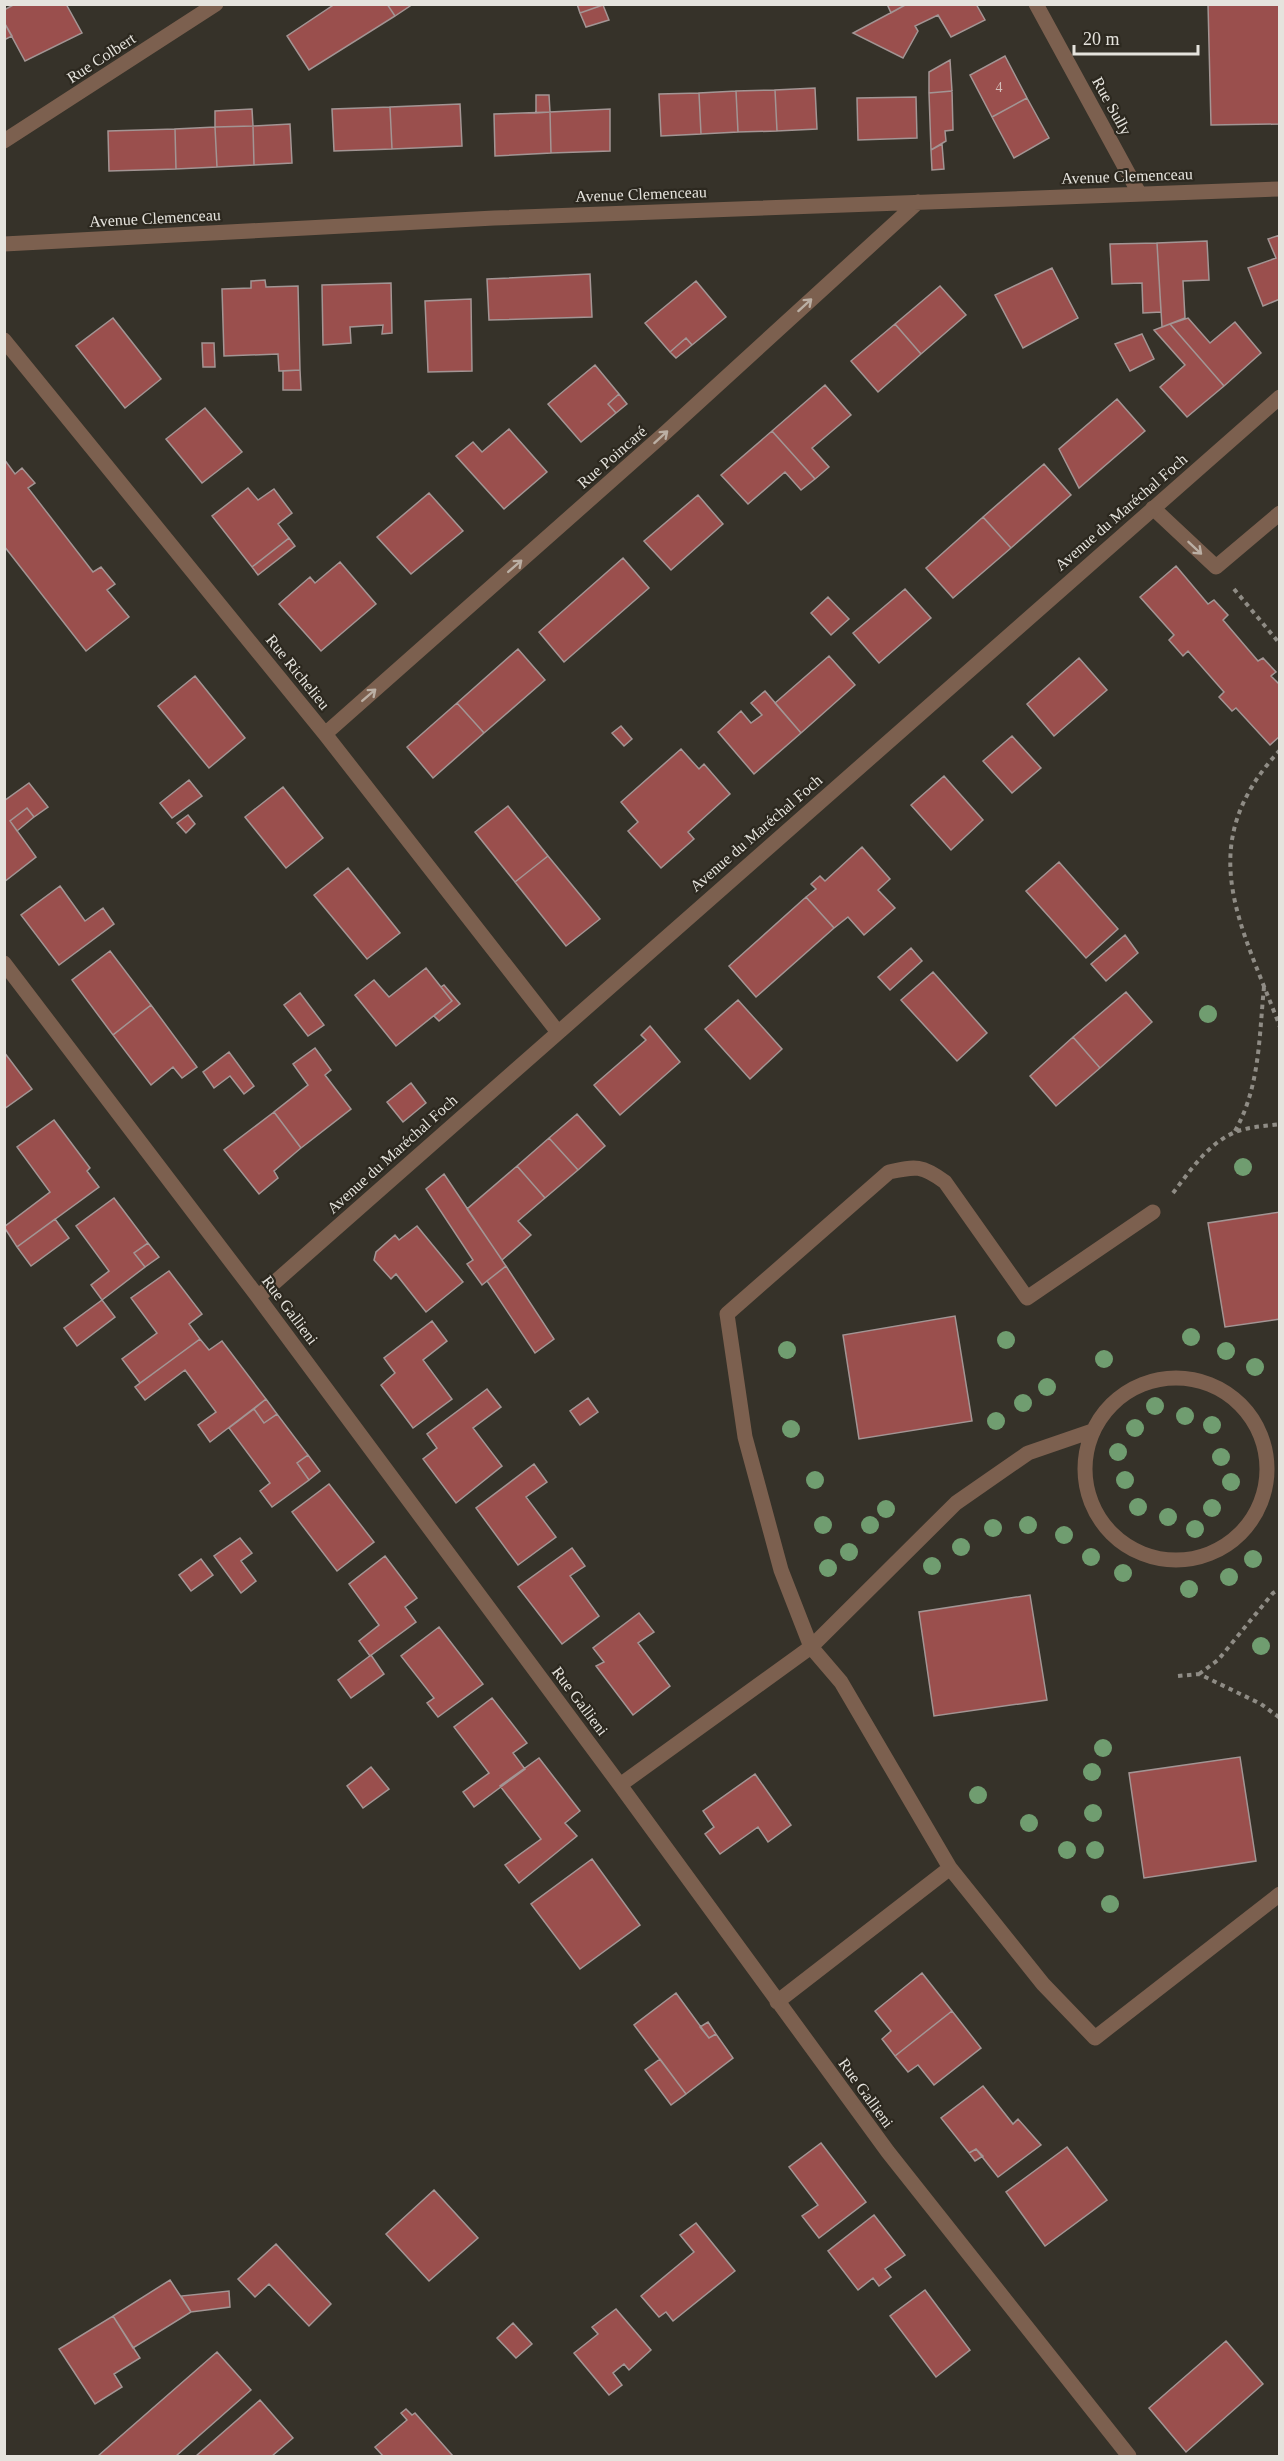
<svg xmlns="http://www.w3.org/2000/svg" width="1284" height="2461" viewBox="0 0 1284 2461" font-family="'Times New Roman',serif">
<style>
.building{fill:#9a4f4d;stroke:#a39594;stroke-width:1.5}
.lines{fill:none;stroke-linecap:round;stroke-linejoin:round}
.path{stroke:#8f8c85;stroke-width:4;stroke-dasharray:4.5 4.5;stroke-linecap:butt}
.lane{stroke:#7c604f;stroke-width:15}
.street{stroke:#7c604f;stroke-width:15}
.tree{fill:#709d70}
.oneway{stroke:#bbafa4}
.labels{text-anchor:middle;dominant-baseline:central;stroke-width:4.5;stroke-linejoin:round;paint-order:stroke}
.number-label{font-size:14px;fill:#d2beb9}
.street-label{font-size:16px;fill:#e5e3dd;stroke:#2c281f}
</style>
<rect width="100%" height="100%" fill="#363229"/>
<path class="building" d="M 15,4 L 66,4 L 82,33 L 25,61 L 4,22 L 4,10 Z
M 335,4 L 387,4 L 395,16 L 309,70 L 287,36 Z
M 387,4 L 413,4 L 395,16 Z
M 577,4 L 603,4 L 603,5 L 580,13 Z
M 887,4 L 907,4 L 891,13 Z
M 907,4 L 976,4 L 985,20 L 951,37 L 938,15 L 915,26 L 918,31 L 903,58 L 853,33 Z
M 1208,4 L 1280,4 L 1280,124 L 1211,125 Z
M 603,5 L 609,20 L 586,27 L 580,13 Z
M 4,22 L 12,36 L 4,40 Z
M 1005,56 L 1027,98 L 992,117 L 970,75 Z
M 950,60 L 952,91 L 929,93 L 929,72 Z
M 815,88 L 817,129 L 777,131 L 775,90 Z
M 775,90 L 777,131 L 738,132 L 736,91 Z
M 736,91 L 738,132 L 701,134 L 699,93 Z
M 952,91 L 953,130 L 945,131 L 946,141 L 931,150 L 929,93 Z
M 699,93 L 701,134 L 661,136 L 659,94 Z
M 536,95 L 549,95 L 550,112 L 536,113 Z
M 916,97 L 917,138 L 858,140 L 857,98 Z
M 1027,98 L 1049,138 L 1014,158 L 992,117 Z
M 460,104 L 462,146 L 392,149 L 390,107 Z
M 390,107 L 392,149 L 334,151 L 332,109 Z
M 252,109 L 253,126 L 215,127 L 215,111 Z
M 610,109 L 610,151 L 551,153 L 550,112 Z
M 550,112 L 551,153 L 495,156 L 494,114 Z
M 290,124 L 292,163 L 254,165 L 253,126 Z
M 253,126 L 254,165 L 217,167 L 215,127 Z
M 215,127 L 217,167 L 176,169 L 175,129 Z
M 175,129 L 176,169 L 109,171 L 108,131 Z
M 942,144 L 944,169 L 932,170 L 931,150 Z
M 1280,235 L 1280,299 L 1263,306 L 1248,268 L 1276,258 L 1268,239 Z
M 1207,241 L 1209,280 L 1183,281 L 1185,318 L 1162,327 L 1157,243 Z
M 1157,243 L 1161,312 L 1143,313 L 1142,283 L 1112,284 L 1110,244 Z
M 1052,268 L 1078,318 L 1023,348 L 995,295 Z
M 590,274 L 592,317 L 489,320 L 487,279 Z
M 265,280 L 266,287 L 298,286 L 300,370 L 279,371 L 278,354 L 224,356 L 222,289 L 251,288 L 251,281 Z
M 696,281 L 726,317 L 692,345 L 686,338 L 670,352 L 645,323 Z
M 391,283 L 392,333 L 382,334 L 383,325 L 350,327 L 351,343 L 323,345 L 322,285 Z
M 940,286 L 966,315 L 921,354 L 895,324 Z
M 471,299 L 472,371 L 428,372 L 425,301 Z
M 113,318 L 161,379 L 125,408 L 76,346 Z
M 1188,318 L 1210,343 L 1235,322 L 1261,353 L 1224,386 L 1170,324 Z
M 895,324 L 921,354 L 878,392 L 851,361 Z
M 1170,324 L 1224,386 L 1187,417 L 1160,387 L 1185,365 L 1154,330 Z
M 1142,334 L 1154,359 L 1130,371 L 1115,344 Z
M 686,338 L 692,345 L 676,358 L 670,352 Z
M 202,343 L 214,343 L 215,367 L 203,367 Z
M 595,365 L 619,394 L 608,404 L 616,413 L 581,442 L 548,404 Z
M 300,370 L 301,390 L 283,390 L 283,371 Z
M 825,385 L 851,415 L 812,448 L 829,467 L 815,479 L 772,431 Z
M 619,394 L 627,404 L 616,413 L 608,404 Z
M 1117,399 L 1145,431 L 1079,488 L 1059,449 Z
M 205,408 L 242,452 L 202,483 L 166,439 Z
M 509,429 L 547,472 L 504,509 L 456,456 L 473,442 L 482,452 Z
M 772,431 L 815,479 L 801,490 L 785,472 L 748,504 L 721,475 Z
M 4,459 L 15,474 L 22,468 L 35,483 L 28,488 L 93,572 L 101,567 L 115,584 L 107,590 L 129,617 L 86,651 L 4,546 Z
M 1044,464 L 1071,495 L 1011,548 L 983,517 Z
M 248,488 L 258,500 L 274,489 L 292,513 L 278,524 L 289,538 L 252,567 L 212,516 Z
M 429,493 L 463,531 L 411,574 L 377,537 Z
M 698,495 L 723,524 L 671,570 L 644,541 Z
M 983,517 L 1011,548 L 953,598 L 926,568 Z
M 289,538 L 295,546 L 258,575 L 252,567 Z
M 623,558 L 649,588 L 564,662 L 539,632 Z
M 340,562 L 376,604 L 321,651 L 279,604 L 310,577 L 315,583 Z
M 1176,566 L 1208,604 L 1214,600 L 1228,615 L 1223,620 L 1258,661 L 1263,658 L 1276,672 L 1271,676 L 1280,685 L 1280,736 L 1270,745 L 1236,708 L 1232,711 L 1219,697 L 1224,692 L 1188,651 L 1183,656 L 1169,640 L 1174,635 L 1140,597 Z
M 905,589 L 931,618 L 879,663 L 853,633 Z
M 828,597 L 849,619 L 831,635 L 811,613 Z
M 518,649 L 545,680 L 484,733 L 457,703 Z
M 829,656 L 855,685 L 801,733 L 775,703 Z
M 1079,658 L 1107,690 L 1054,736 L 1027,704 Z
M 195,676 L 245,738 L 209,768 L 158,706 Z
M 765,691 L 801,733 L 754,774 L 718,732 L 741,711 L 751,723 L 762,715 L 751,703 Z
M 457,703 L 484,733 L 433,778 L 407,747 Z
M 621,726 L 632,739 L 624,746 L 612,733 Z
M 1012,736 L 1041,768 L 1012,793 L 983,761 Z
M 681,749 L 699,769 L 704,764 L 730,794 L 688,832 L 694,839 L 661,868 L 628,831 L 638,822 L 621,802 Z
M 944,776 L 983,820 L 951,850 L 911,805 Z
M 189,780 L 202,796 L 172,818 L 160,803 Z
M 29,783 L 48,807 L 34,817 L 27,808 L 10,821 L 36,857 L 4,882 L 4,801 Z
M 283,787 L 323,838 L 286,868 L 245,817 Z
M 508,806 L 548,856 L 515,882 L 475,832 Z
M 27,808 L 34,817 L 17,831 L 10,821 Z
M 188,815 L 195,824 L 186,833 L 177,823 Z
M 862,847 L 890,879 L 878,890 L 895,908 L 864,935 L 848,917 L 834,928 L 806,897 L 816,889 L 811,884 L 820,876 L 825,881 Z
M 548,856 L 600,919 L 566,946 L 515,882 Z
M 1059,862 L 1118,929 L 1086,958 L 1026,891 Z
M 348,868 L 400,933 L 367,959 L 314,895 Z
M 60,886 L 85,921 L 103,908 L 114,924 L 59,965 L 21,915 Z
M 806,897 L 834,928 L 756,997 L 729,966 Z
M 1125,935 L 1138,953 L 1106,981 L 1091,964 Z
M 911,948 L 922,961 L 890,990 L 878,977 Z
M 110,951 L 151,1005 L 113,1035 L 72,980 Z
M 426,968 L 452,1001 L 396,1046 L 355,995 L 374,980 L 389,997 Z
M 933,972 L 987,1033 L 957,1061 L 901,1000 Z
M 444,985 L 460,1004 L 439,1021 L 434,1016 L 452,1001 L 441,987 Z
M 1126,992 L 1152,1022 L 1100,1068 L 1073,1037 Z
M 300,993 L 324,1025 L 308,1036 L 284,1005 Z
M 738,1000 L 782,1049 L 750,1079 L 705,1029 Z
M 151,1005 L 197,1067 L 182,1078 L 173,1067 L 151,1085 L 113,1035 Z
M 650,1026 L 680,1062 L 620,1115 L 594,1085 L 646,1040 L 641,1035 Z
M 1073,1037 L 1100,1068 L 1056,1106 L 1030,1076 Z
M 315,1048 L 331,1070 L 325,1075 L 351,1109 L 301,1148 L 274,1112 L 308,1085 L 293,1064 Z
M 4,1052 L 32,1089 L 4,1109 Z
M 229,1052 L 254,1086 L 244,1094 L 230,1076 L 214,1088 L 203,1072 Z
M 411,1083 L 426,1103 L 403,1122 L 387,1102 Z
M 274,1112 L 301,1148 L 274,1171 L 278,1178 L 259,1194 L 224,1150 Z
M 577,1114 L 605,1146 L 578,1170 L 549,1138 Z
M 54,1120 L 90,1168 L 87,1171 L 99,1187 L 17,1247 L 4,1227 L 50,1192 L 17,1147 Z
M 549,1138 L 578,1170 L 545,1198 L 517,1166 Z
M 517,1166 L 545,1198 L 518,1221 L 531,1235 L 502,1260 L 467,1209 Z
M 444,1174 L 506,1266 L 482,1285 L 467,1264 L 473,1260 L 426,1189 Z
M 114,1198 L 148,1243 L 134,1253 L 145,1267 L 102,1300 L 91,1285 L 109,1271 L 76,1226 Z
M 1280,1212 L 1280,1319 L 1225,1327 L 1208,1223 Z
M 55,1219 L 69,1238 L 31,1266 L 17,1247 Z
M 417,1226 L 463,1282 L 426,1312 L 396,1274 L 391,1279 L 374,1260 L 376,1252 L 395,1235 L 399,1240 Z
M 148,1243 L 159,1257 L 145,1267 L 134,1253 Z
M 506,1266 L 554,1339 L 535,1353 L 487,1281 Z
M 169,1271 L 202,1314 L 189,1324 L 200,1339 L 140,1383 L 122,1359 L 157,1333 L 131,1298 Z
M 102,1300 L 115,1317 L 77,1346 L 64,1328 Z
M 955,1316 L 972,1421 L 859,1439 L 843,1335 Z
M 432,1321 L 447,1341 L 423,1360 L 452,1399 L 413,1428 L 381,1385 L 395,1373 L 384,1358 Z
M 200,1339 L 209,1350 L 222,1341 L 266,1399 L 210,1442 L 198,1425 L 216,1412 L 185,1370 L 145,1400 L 135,1387 Z
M 487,1389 L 501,1407 L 473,1428 L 502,1466 L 456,1503 L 423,1459 L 437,1448 L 427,1434 Z
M 588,1398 L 598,1412 L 580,1425 L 570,1411 Z
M 266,1399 L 277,1414 L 264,1423 L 254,1409 Z
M 254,1409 L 264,1423 L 277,1414 L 308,1455 L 297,1463 L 309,1480 L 272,1507 L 260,1491 L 270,1483 L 229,1428 Z
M 308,1455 L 320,1471 L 309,1480 L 297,1463 Z
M 534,1464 L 547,1482 L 526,1497 L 556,1537 L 518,1565 L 476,1508 Z
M 329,1484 L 374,1542 L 337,1571 L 292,1512 Z
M 240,1538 L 252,1553 L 241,1561 L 256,1581 L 241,1593 L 214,1556 Z
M 572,1548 L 585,1566 L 570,1576 L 599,1616 L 562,1644 L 518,1587 Z
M 385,1556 L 417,1598 L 405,1607 L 416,1622 L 370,1656 L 359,1641 L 379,1625 L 349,1584 Z
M 201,1559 L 213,1575 L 191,1591 L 179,1575 Z
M 1030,1595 L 1047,1700 L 934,1716 L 919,1612 Z
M 639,1613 L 654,1632 L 638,1643 L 670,1686 L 633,1715 L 596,1666 L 604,1662 L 593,1648 Z
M 439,1627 L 483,1684 L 438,1717 L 427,1703 L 434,1698 L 401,1656 Z
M 371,1655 L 384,1674 L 351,1698 L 338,1680 Z
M 492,1698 L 527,1743 L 513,1753 L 525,1769 L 474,1807 L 463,1792 L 489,1773 L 454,1727 Z
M 1240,1757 L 1256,1861 L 1144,1878 L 1129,1773 Z
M 539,1758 L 580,1811 L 565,1823 L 577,1836 L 519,1883 L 505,1865 L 541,1839 L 500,1786 Z
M 371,1767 L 389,1789 L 363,1808 L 347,1786 Z
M 755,1774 L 791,1825 L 768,1842 L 758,1827 L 720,1854 L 705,1834 L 714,1827 L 703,1811 Z
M 592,1859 L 640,1925 L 580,1969 L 531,1904 Z
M 922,1973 L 952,2011 L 895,2056 L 882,2039 L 891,2031 L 875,2011 Z
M 676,1993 L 709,2038 L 716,2034 L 733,2058 L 686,2094 L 634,2025 Z
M 952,2011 L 981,2048 L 934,2085 L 918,2065 L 908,2072 L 895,2056 Z
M 708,2022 L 716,2034 L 709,2038 L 700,2027 Z
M 660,2059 L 686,2094 L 671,2105 L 645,2070 Z
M 983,2086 L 1013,2124 L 1018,2119 L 1041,2145 L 998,2177 L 976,2149 L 969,2153 L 941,2118 Z
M 821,2143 L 866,2202 L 819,2238 L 802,2216 L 818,2205 L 789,2167 Z
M 1067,2147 L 1107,2200 L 1045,2246 L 1006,2192 Z
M 976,2149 L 983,2156 L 975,2161 L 969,2153 Z
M 434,2190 L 478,2238 L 429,2281 L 386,2234 Z
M 874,2215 L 905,2255 L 885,2269 L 891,2277 L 879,2286 L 873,2278 L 858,2290 L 828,2251 Z
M 696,2223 L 735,2271 L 673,2321 L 666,2312 L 659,2317 L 641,2296 L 694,2252 L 680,2235 Z
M 276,2244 L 331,2304 L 309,2326 L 269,2284 L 255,2297 L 238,2279 Z
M 170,2280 L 191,2312 L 133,2348 L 113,2316 Z
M 925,2290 L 970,2350 L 936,2377 L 890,2316 Z
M 229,2291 L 230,2307 L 191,2312 L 181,2296 Z
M 616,2309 L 651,2350 L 629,2370 L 624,2364 L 613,2373 L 622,2385 L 609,2395 L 574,2353 L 598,2334 L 592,2327 Z
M 113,2316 L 140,2358 L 114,2374 L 122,2387 L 95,2404 L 59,2349 Z
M 513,2323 L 532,2344 L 516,2358 L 497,2338 Z
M 1226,2341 L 1263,2384 L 1186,2452 L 1149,2408 Z
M 217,2352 L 251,2390 L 176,2456 L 98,2456 Z
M 260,2400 L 293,2438 L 272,2456 L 196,2456 Z
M 406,2409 L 412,2415 L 415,2413 L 453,2456 L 383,2456 L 375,2447 L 407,2420 L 401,2413 Z"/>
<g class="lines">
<path class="path" d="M 1234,589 L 1280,644
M 1280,750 C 1191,846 1241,923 1280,1027
M 1235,1131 C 1260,1087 1259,1037 1264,987
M 1173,1193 C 1190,1171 1207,1145 1233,1133 C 1246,1127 1265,1126 1280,1124
M 1199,1674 L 1218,1660 L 1273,1593 L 1280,1589
M 1178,1676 L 1199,1674 L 1261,1704 L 1280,1718"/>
<path class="lane" d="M 1153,508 L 1216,567 L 1280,513"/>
<path class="street" d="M 1036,4 L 1139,193
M 4,141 L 216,4
M 4,244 L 494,218 L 1280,189
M 4,340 L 325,734 L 557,1031
M 325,734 L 665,433 L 918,202
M 4,963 L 258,1297 L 620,1785 L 888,2152 L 1129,2456
M 258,1297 L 1280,397
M1085 1469a91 91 0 1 1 182 0a91 91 0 1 1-182 0Z
M 1092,1431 L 1028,1453 L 956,1503 L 811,1647 L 781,1570 L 745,1437 L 727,1314 L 889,1172 C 916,1166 922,1165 945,1182 L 1027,1298 L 1153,1212
M 620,1785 L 811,1647 L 841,1682 L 950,1868 L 777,2002
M 950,1868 L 1043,1984 L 1095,2038 L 1280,1894"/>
</g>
<g class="tree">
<circle cx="1208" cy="1014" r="9"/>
<circle cx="1243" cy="1167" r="9"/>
<circle cx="1191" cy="1337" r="9"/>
<circle cx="1006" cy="1340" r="9"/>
<circle cx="787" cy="1350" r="9"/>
<circle cx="1226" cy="1351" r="9"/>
<circle cx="1104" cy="1359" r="9"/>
<circle cx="1255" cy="1367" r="9"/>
<circle cx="1047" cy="1387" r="9"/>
<circle cx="1023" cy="1403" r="9"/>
<circle cx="1155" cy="1406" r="9"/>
<circle cx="1185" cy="1416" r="9"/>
<circle cx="996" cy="1421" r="9"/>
<circle cx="1212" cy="1425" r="9"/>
<circle cx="1135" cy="1428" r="9"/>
<circle cx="791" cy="1429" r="9"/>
<circle cx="1118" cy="1452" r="9"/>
<circle cx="1221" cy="1457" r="9"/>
<circle cx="815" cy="1480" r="9"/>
<circle cx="1125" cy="1480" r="9"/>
<circle cx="1231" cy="1482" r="9"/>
<circle cx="1138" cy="1507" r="9"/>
<circle cx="1212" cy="1508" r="9"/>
<circle cx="886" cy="1509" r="9"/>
<circle cx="1168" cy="1517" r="9"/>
<circle cx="823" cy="1525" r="9"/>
<circle cx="870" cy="1525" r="9"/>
<circle cx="1028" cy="1525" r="9"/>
<circle cx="993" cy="1528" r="9"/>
<circle cx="1195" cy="1529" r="9"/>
<circle cx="1064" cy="1535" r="9"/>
<circle cx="961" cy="1547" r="9"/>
<circle cx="849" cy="1552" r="9"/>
<circle cx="1091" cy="1557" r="9"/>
<circle cx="1253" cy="1559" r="9"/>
<circle cx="932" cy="1566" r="9"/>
<circle cx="828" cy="1568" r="9"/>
<circle cx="1123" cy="1573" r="9"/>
<circle cx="1229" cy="1577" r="9"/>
<circle cx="1189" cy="1589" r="9"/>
<circle cx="1261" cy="1646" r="9"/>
<circle cx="1103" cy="1748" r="9"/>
<circle cx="1092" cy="1772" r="9"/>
<circle cx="978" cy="1795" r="9"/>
<circle cx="1093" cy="1813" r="9"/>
<circle cx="1029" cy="1823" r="9"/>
<circle cx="1067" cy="1850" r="9"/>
<circle cx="1095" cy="1850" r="9"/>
<circle cx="1110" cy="1904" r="9"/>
</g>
<defs><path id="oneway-shaft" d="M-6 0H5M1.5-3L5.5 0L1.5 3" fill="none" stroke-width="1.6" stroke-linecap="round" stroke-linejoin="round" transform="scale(1.5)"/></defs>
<g class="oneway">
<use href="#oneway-shaft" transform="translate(805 305) rotate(-42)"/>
<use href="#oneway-shaft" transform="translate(661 437) rotate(-42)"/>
<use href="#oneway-shaft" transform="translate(1195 548) rotate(43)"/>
<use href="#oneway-shaft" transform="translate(515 566) rotate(-41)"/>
<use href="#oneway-shaft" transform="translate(369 695) rotate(-41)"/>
</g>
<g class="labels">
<g class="number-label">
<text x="999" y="87">4</text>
</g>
<g class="street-label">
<text transform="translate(101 58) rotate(-33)">Rue Colbert</text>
<text transform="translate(1112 106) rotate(61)">Rue Sully</text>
<text transform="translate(1127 176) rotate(-2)">Avenue Clemenceau</text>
<text transform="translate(641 194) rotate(-2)">Avenue Clemenceau</text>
<text transform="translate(155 218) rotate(-3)">Avenue Clemenceau</text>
<text transform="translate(612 457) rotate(-41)">Rue Poincaré</text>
<text transform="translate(1121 512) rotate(-41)">Avenue du Maréchal Foch</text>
<text transform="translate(298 672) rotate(51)">Rue Richelieu</text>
<text transform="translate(756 833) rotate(-41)">Avenue du Maréchal Foch</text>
<text transform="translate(392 1154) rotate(-42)">Avenue du Maréchal Foch</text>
<text transform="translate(290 1310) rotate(53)">Rue Gallieni</text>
<text transform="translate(580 1701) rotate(53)">Rue Gallieni</text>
<text transform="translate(866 2093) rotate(54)">Rue Gallieni</text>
</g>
</g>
<rect width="1284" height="2461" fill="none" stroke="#e5e3dd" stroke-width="12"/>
<path d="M1074 45v9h124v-9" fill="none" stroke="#e5e3dd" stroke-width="3"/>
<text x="1083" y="45" font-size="18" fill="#e5e3dd" stroke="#2c281f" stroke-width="4.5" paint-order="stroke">20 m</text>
</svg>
